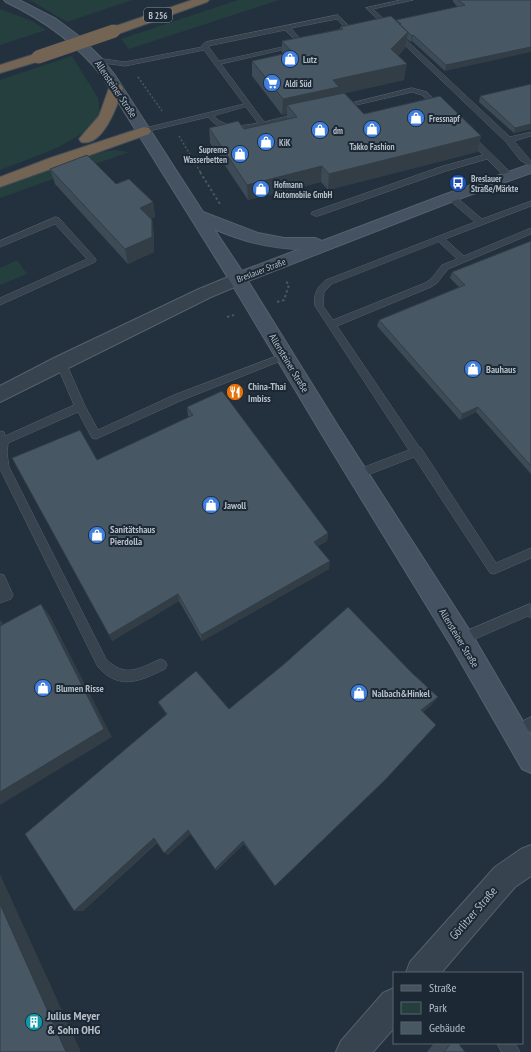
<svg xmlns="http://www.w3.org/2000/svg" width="531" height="1052" viewBox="0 0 531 1052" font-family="'PT Sans Narrow',sans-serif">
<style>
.green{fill:#253f3f}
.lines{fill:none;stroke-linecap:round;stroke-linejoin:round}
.lane-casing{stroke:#55616c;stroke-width:1}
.street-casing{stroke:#55616c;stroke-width:2}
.secondary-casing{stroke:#55616c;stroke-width:2}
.highway-casing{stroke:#424e59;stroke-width:2}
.path-far1{stroke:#435b5b;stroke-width:1.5;stroke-dasharray:2 2;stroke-linecap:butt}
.path{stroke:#435b5b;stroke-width:2;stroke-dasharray:2.5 2.5;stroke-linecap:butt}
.lane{fill:#37434e;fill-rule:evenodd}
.street{fill:#37434e;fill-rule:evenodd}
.secondary{fill:#455261;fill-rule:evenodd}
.highway{fill:#746454;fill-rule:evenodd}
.highway-bridge-casing{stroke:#424e59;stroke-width:14;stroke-linecap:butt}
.highway-bridge{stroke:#746454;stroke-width:13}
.wall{fill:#3d4b56}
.shaded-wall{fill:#323d46}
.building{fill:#475764;stroke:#323d46}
.labels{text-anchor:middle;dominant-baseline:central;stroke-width:4;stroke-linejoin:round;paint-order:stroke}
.shield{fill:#1c2833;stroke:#86919c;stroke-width:1}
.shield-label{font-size:9px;font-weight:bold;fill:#b3bec9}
.far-poi-label{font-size:9px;font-weight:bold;fill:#b3bec9;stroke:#1c2833;text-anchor:start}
.far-street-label{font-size:9px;fill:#b3bec9;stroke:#1c2833}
.street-label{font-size:10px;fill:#b3bec9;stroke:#1c2833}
.poi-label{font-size:10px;font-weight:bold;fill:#b3bec9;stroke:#1c2833;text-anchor:start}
.near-street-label{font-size:12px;fill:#b3bec9;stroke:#1c2833}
.near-poi-label{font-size:12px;font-weight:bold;fill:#b3bec9;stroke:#1c2833;text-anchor:start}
</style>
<rect width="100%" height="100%" fill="#23313e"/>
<path class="green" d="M 30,0 L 132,0 L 67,22 Z
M 238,0 L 279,0 L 129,49 L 121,39 Z
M 0,9 L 32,21 L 46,30 L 0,45 Z
M 72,56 L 98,98 L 100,116 C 76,146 34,156 0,170 L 0,80 Z
M 116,150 L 129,152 L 0,198 L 0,188 C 38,174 75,155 116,150 Z
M 17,260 L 27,274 L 0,285 L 0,268 Z"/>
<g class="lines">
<defs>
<path id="lane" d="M 401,0 L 413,0 L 373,9 L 510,137 L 531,132 L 531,136 L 514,141 L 531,161 L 531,167 L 520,160 L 506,142 L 366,8 Z
M 338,15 L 355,32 L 350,37 L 346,37 L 345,36 L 349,32 L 337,19 L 291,28 L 305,45 L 302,47 L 285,30 L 208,46 L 219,61 L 296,44 L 299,46 L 221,64 L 264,122 L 300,113 L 303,115 C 298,119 289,120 283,122 C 260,128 225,139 208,117 L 141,133 L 141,129 L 244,104 L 204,50 L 125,66 L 96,62 L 93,60 L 96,58 L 125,62 L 202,47 L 202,45 L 206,42 ZM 246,107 L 258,123 C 243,126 225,129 214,116 Z
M 412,88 L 427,92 L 442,108 L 442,110 L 438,110 L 422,95 L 412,92 L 339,109 L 336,107 Z
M 465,134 L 471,134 L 512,174 L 512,178 L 506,178 L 487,159 L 446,171 L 318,216 L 315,216 L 311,214 L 312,212 L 440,167 L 483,155 L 465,138 Z
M 448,195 L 454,195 L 482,219 L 531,201 L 531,206 L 445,239 L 464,256 L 531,228 L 531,234 L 448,269 L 437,283 L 431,287 L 337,326 L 419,447 L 421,448 L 496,563 L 531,548 L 531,558 L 494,574 L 490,573 L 414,457 L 362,477 L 358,478 L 354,477 L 353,474 L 354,471 L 409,450 L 315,306 C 313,295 317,287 326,280 L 475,222 L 448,199 ZM 439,242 L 457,259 L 442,265 L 431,279 L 425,283 L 333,320 L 323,306 L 324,292 L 332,284 Z
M 56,217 L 59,218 L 95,258 L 96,260 L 95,262 L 0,305 L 0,298 L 87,259 L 55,224 L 0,247 L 0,241 Z
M 285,353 L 288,354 L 290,356 L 288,358 L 180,401 L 96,439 L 92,438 L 78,412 L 8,443 L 7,453 L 9,467 L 106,659 C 126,679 139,668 161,659 L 165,661 L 167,665 L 165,669 C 140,681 120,691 98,667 L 0,469 L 0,431 L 4,432 L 5,436 L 74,405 L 56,363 L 61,360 L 66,363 L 85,406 L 98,430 L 174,395 Z
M 0,574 L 4,575 L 13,595 L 11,599 L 0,603 Z
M 530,604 L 531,618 L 528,616 L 461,645 L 457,643 L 455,639 L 457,635 Z
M 531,717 L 531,730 L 515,740 L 510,738 L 508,733 L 510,728 Z
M 497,1043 L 515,1043 L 520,1052 L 502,1052 Z"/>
<path id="street" d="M 238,273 L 244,275 L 247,279 L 244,283 L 211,297 L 0,402 L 0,386 L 54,358 L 199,289 Z
M 531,845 L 531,876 L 515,887 L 441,973 L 406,973 L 410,962 L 495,867 L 521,849 Z
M 394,988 L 394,1028 L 373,1052 L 336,1052 L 341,1041 L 383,993 Z"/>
<path id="secondary" d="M 4,0 L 19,0 L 56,19 L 80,37 L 102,59 L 114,74 L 203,212 L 258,233 L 284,238 L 315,238 L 322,241 L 446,194 L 531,164 L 531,173 L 456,200 L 248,281 L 338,426 L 470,631 L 531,735 L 531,773 L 522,769 L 452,647 L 324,438 L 230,281 L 102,76 C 76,43 44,20 6,2 ZM 214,229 C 242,241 270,249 300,249 L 242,271 Z"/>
<path id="highway" d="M 192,0 L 209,0 L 207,2 L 118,34 L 110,34 L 108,31 L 110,28 Z
M 38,53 L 43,54 L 44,57 L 43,60 L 0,73 L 0,65 Z
M 116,84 L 121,85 L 123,88 C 118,104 103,148 81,142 L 79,139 L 99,116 L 109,88 L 111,85 Z
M 144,127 L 149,128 L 151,131 L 149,134 L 0,187 L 0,177 L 50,158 Z"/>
</defs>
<use href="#lane" class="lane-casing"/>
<use href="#street" class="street-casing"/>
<use href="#secondary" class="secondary-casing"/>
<use href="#highway" class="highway-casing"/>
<path class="path-far1" d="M 138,77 L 162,111
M 179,136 L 201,173"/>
<path class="path" d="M 200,172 L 220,204
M 277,302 L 284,300 L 289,285 L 285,280
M 227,317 L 234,315"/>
<use href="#lane" class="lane"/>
<use href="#street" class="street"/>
<use href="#secondary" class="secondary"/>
<use href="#highway" class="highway"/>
<defs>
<path id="highway-bridge" d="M 38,57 L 114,31"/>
</defs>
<use href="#highway-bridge" class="highway-bridge-casing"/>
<use href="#highway-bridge" class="highway-bridge"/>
</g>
<path class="wall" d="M 453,0 L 531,0 L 445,71 L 412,41 L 411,42 L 407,39 L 405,48 L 398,56 L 404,80 L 345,93 L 364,114 L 481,136 L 477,152 L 328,190 L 321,182 L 248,200 L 210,143 L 209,128 L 244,129 L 287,119 L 287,114 L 282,115 L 252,76 L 252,61 L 282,55 L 282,41 L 340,29 L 340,27 L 396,21 L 396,20 L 458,7 L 453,2 Z
M 531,84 L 531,129 L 514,133 L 479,102 L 480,96 Z
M 50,169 L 116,184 L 153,202 L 155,217 L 151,219 L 154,235 L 154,252 L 128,264 L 55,184 Z
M 531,241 L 531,474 L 476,412 L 460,420 L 377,326 L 379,320 L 459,287 L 450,278 L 452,272 Z
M 187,407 L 328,533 L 327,541 L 318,546 L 329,569 L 202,641 L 179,601 L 112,641 L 109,635 L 97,460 L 189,417 L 188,416 Z
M 412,673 L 438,697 L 431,705 L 423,712 L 275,886 L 244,844 L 217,870 L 215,869 L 191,833 L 168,855 L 157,843 L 83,911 L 166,714 L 158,702 L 229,709 Z
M 434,1043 L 458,1043 L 465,1052 L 427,1052 Z"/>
<path class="shaded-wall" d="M 408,32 L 405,48 L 389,65 L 391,49 Z
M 413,35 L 412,41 L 411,42 L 412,36 Z
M 531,47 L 531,52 L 445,71 L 446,65 Z
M 407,64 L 404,80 L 338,95 L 287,105 L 287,114 L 282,115 L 283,99 L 333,80 Z
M 531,124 L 531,129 L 514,133 L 515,128 Z
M 481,136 L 477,152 L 328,190 L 329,174 Z
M 322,166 L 321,182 L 248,200 L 247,185 Z
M 153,202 L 155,217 L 142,223 L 140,208 Z
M 152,220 L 154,235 L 154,252 L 128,264 L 125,249 Z
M 478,407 L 476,412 L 460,420 L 462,414 Z
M 328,533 L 327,541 L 313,549 L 314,542 Z
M 330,561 L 329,569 L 202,641 L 201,635 Z
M 178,594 L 179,601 L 112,641 L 109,635 Z
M 41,604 L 50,616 L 112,737 L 0,805 L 0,792 Z
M 0,620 L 2,622 L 9,638 L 0,629 Z
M 438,697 L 431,705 L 415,718 L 421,710 Z
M 188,830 L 192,833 L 168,855 L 164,853 Z
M 154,838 L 158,841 L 83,911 L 74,911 Z
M 243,841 L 244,844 L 217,870 L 215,869 Z
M 0,874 L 81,1052 L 66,1052 L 0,904 Z"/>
<path class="building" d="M 458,0 L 531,0 L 531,47 L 446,65 L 413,35 L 412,36 L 399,24 L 401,24 L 396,20 L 465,5 Z
M 391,16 L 408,32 L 391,49 L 407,64 L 333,80 L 339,87 L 283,99 L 252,61 L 292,52 L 282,41 L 343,29 L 340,27 Z
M 531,84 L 531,124 L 515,128 L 480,96 Z
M 344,93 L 364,114 L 440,96 L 481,136 L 329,174 L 322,166 L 247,185 L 209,128 L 238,121 L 244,129 L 297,117 L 287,105 Z
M 87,155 L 116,184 L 129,179 L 153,202 L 140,208 L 152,220 L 152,237 L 125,249 L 50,169 Z
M 531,241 L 531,466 L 478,407 L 462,414 L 379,320 L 465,285 L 452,272 Z
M 222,391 L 328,533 L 314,542 L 330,561 L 201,635 L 178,594 L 109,635 L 12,458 L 80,430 L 97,460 L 193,415 L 187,407 Z
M 41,604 L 104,729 L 0,792 L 0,626 Z
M 348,607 L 412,673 L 438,697 L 421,710 L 436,725 L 385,780 L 275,886 L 243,841 L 215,869 L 188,830 L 164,853 L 154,838 L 74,911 L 25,834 L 167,714 L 158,702 L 196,671 L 229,709 L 283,665 Z
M 0,904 L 66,1052 L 0,1052 Z
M 451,1043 L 458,1043 L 465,1052 L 444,1052 Z"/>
<defs>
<symbol id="shop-disc" viewBox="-11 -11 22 22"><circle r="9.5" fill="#3f7fe0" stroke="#1c2833"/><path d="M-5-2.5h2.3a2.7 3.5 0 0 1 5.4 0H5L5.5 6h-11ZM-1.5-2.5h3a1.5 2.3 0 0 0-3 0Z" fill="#fff"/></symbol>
<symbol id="supermarket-disc" viewBox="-11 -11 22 22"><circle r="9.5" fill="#3f7fe0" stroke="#1c2833"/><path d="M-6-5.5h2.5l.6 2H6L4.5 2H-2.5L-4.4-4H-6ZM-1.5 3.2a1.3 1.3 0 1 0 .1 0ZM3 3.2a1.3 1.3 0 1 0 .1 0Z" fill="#fff"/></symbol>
<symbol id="bus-disc" viewBox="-11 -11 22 22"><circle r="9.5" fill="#1a4fb4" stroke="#1c2833"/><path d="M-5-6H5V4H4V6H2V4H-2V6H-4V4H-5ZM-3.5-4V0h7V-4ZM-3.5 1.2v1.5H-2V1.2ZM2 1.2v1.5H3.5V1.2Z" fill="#fff"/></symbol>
<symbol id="restaurant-disc" viewBox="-11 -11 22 22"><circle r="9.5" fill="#e8710a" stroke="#1c2833"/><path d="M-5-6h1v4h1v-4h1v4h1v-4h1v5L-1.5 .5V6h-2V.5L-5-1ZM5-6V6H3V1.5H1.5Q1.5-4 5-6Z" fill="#fff"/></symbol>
<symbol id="building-disc" viewBox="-11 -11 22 22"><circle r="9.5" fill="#0f9aa8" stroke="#1c2833"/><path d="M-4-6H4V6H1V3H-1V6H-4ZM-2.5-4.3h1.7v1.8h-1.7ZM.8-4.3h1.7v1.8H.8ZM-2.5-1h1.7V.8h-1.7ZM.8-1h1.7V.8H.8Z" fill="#fff"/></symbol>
</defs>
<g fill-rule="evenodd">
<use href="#shop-disc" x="280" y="49" width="20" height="20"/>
<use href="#supermarket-disc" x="262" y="73" width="20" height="20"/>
<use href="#shop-disc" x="406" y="108" width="20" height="20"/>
<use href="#shop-disc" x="362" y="119" width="20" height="20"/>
<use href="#shop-disc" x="310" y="120" width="20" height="20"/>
<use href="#shop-disc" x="256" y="132" width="20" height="20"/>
<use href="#shop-disc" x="230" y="144" width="20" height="20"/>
<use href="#bus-disc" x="448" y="173" width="20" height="20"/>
<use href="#shop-disc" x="251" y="179" width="20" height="20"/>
<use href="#shop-disc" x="463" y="359" width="20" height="20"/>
<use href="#restaurant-disc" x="225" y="382" width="20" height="20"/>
<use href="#shop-disc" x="201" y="495" width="20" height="20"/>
<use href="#shop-disc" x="87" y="525" width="20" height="20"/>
<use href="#shop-disc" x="33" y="678" width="20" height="20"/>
<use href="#shop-disc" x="349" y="683" width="20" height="20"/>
<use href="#building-disc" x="24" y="1012" width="20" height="20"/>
</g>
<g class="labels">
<rect class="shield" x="144" y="8" width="28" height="14" rx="3"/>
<g class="shield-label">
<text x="158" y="15">B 256</text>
</g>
<g class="far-poi-label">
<text x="303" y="59">Lutz</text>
<text x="285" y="83">Aldi Süd</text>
<text x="429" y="118">Fressnapf</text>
<text x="333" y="130">dm</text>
<text x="279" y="142">KiK</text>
<text x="372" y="146" text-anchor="middle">Takko Fashion</text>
<text x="227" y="149" text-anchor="end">Supreme<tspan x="227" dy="10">Wasserbetten</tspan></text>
<text x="471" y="178">Breslauer<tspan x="471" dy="10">Straße/Märkte</tspan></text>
<text x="274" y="184">Hofmann<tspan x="274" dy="10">Automobile GmbH</tspan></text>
</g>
<g class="far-street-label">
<text transform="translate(261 270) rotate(-21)">Breslauer Straße</text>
</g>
<g class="street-label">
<text transform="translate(116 89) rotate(56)">Allensteiner Straße</text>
<text transform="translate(289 363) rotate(59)">Allensteiner Straße</text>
<text transform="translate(459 638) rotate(59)">Allensteiner Straße</text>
</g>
<g class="poi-label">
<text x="486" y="369">Bauhaus</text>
<text x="248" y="386">China-Thai<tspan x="248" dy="12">Imbiss</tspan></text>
<text x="224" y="505">Jawoll</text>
<text x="110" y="529">Sanitätshaus<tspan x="110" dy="12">Pierdolla</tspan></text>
<text x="56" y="688">Blumen Risse</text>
<text x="372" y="693">Nalbach&amp;Hinkel</text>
</g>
<g class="near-street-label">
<text transform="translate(473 913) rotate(-49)">Görlitzer Straße</text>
</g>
<g class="near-poi-label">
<text x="47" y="1015">Julius Meyer<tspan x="47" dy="14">&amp; Sohn OHG</tspan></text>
</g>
</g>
<rect x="393" y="972" width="130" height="72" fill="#1c2833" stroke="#58646f"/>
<rect x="401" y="985" width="20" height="6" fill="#455261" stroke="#58646f"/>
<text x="429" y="992" font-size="12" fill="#b3bec9">Straße</text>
<rect x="401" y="1002" width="20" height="12" fill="#253f3f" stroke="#58646f"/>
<text x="429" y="1012" font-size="12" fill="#b3bec9">Park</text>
<rect x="401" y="1022" width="20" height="12" fill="#475764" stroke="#58646f"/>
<text x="429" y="1032" font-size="12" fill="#b3bec9">Gebäude</text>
</svg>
